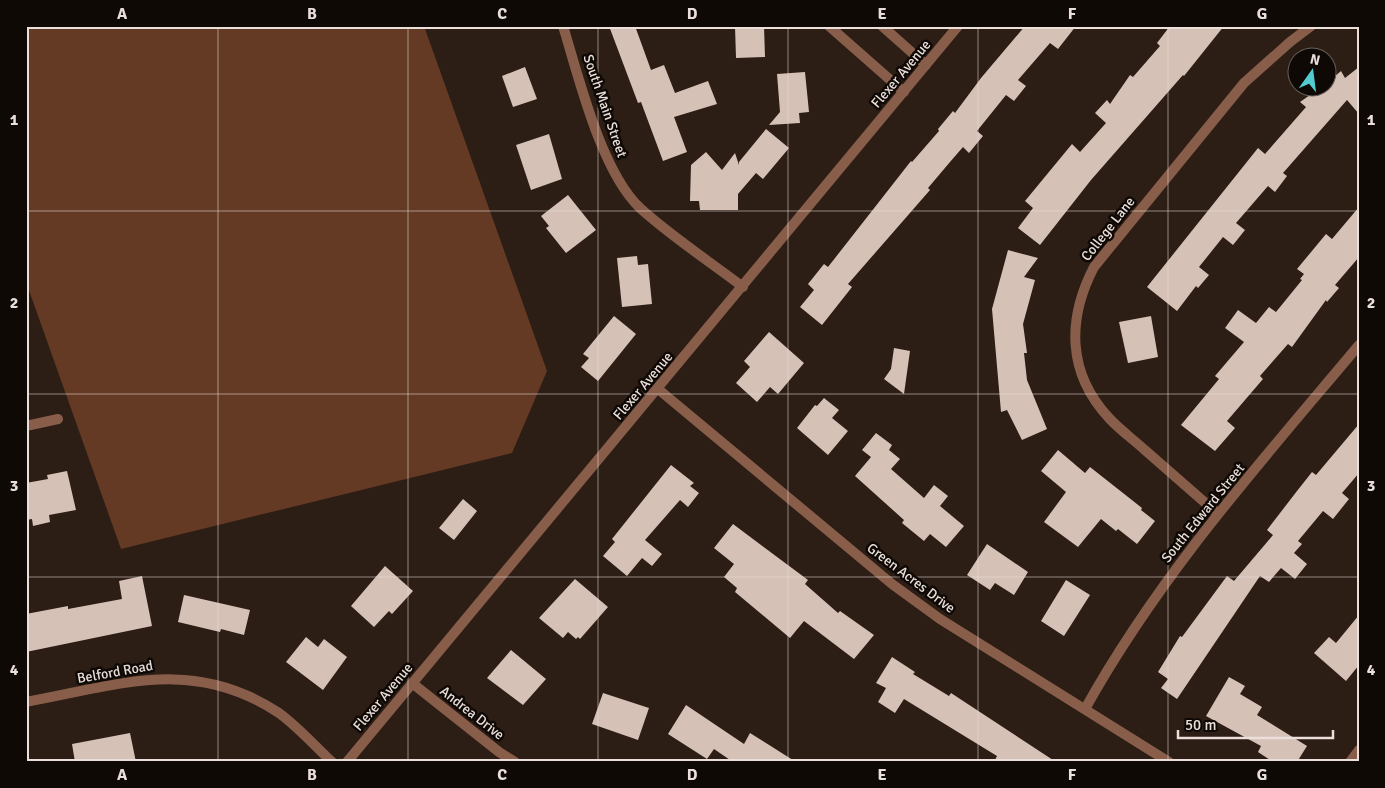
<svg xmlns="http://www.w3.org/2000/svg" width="1385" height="788" viewBox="0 0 1385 788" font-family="Signika,sans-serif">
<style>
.green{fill:#643a24}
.building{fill:#d6c1b7}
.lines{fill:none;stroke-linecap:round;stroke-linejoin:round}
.minor{stroke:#885e4a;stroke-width:10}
.tertiary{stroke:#885e4a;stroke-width:10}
.grid{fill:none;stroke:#eadfda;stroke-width:1;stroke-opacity:0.55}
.labels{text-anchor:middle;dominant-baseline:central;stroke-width:5;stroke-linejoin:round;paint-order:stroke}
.street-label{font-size:14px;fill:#eadfda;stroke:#0f0906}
.neatline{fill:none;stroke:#eadfda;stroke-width:2}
.grid-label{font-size:16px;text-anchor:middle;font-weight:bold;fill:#eadfda}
</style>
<rect width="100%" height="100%" fill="#2c1d15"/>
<path class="green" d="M 26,26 L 424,26 L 547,371 L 512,453 L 121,549 L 26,282 Z"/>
<path class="building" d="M 609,26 L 635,26 L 651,70 L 664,65 L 675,93 L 708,81 L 717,104 L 674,117 L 687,152 L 663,161 L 641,102 L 638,103 Z
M 735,26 L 764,26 L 765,57 L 736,58 Z
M 1025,26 L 1076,26 L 1058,49 L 1050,43 L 1018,80 L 1026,86 L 1014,101 L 1006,95 L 977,131 L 983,136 L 969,153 L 963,147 L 950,162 L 928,188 L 930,190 L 848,284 L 852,287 L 822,325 L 800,307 L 814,290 L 808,284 L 824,264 L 828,267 L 911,161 L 912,162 L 939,131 L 938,129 L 953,111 L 955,113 L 981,78 Z
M 1170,26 L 1224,26 L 1184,76 L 1183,75 L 1091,180 L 1040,245 L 1018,228 L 1033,208 L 1025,201 L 1072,144 L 1080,152 L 1106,123 L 1095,113 L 1107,100 L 1110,104 L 1130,75 L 1133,77 L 1160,46 L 1157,43 Z
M 525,67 L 537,99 L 513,107 L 502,76 Z
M 1359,67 L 1359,114 L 1347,100 L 1283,173 L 1287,176 L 1275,192 L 1268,186 L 1236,223 L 1245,230 L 1233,245 L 1223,237 L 1199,267 L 1209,275 L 1198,288 L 1196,286 L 1177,311 L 1147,287 L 1258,148 L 1265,154 L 1306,107 L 1300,102 L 1320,88 L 1328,88 L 1328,82 L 1341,71 L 1345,78 Z
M 805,72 L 809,112 L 799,113 L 800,123 L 769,125 L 780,112 L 777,74 Z
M 766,129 L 789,148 L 763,179 L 756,173 L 738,194 L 738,210 L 700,210 L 699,201 L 690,201 L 691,165 L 706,152 L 722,170 L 735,153 L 739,165 L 739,162 Z
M 549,134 L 562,179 L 531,190 L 516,145 Z
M 568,195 L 596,230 L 566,253 L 546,228 L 549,226 L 541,216 Z
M 1359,207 L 1359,257 L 1335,285 L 1339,288 L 1327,302 L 1326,300 L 1292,347 L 1288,344 L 1260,376 L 1263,379 L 1227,421 L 1235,428 L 1215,451 L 1181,425 L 1219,379 L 1215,376 L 1244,342 L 1225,328 L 1238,310 L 1256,323 L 1269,307 L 1276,312 L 1302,280 L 1300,279 L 1304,274 L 1297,269 L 1326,234 L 1332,239 Z
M 1008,250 L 1038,258 L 1024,277 L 1035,280 L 1023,324 L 1027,353 L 1024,353 L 1027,380 L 1047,429 L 1022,440 L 1007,410 L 1001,412 L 992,309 Z
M 637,256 L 638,265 L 648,264 L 652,304 L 622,307 L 617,258 Z
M 614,316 L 636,334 L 598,381 L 581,367 L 589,358 L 583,354 Z
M 1151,316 L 1158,357 L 1128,363 L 1119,322 Z
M 769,332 L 804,363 L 778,394 L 770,387 L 757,402 L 736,383 L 750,367 L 744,361 Z
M 894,348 L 910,351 L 904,394 L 884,379 L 891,369 Z
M 824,398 L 839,410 L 832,418 L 848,431 L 828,455 L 797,428 L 815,405 L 817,406 Z
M 1359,424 L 1359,473 L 1342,493 L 1349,499 L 1333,519 L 1323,511 L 1298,541 L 1302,544 L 1294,553 L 1307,564 L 1295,579 L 1281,568 L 1269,582 L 1260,576 L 1177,699 L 1161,688 L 1168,679 L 1158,672 L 1180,636 L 1182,637 L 1227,576 L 1234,581 L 1273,535 L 1267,530 L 1297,491 L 1312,472 L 1316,475 Z
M 876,433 L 892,445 L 889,450 L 900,459 L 891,469 L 924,498 L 934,485 L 948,496 L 940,506 L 964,526 L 946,547 L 930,534 L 924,541 L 902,523 L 904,520 L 855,476 L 871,457 L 862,450 Z
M 1058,450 L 1085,473 L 1090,467 L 1142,508 L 1141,510 L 1155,521 L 1137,544 L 1118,529 L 1116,531 L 1101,519 L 1078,547 L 1044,522 L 1066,492 L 1041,471 Z
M 671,465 L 694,483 L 690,486 L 699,493 L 688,507 L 680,500 L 645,540 L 662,554 L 652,566 L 642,558 L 627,576 L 603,556 L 615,542 L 612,539 Z
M 67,471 L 76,510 L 49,515 L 50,522 L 33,526 L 32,519 L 26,520 L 26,483 L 48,479 L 47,475 Z
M 463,499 L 477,511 L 454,540 L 439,528 Z
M 733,524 L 808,580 L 805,584 L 838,613 L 840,611 L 874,635 L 854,659 L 804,621 L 790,638 L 735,592 L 737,588 L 724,577 L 734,564 L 714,548 Z
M 987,544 L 1028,572 L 1014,595 L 995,583 L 990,590 L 967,575 Z
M 385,566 L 413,591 L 392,614 L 389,611 L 374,627 L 351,606 Z
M 142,576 L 152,626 L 26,652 L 26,614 L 68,606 L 68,609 L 122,599 L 119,581 Z
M 575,579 L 608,607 L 580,639 L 578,637 L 576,639 L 568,632 L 563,638 L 539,618 Z
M 1066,580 L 1090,595 L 1064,636 L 1041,621 Z
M 184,595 L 250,610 L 244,635 L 221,629 L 220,632 L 178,622 Z
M 1359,615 L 1359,665 L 1346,681 L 1314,653 L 1329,637 L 1336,643 Z
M 306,637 L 318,647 L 324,639 L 347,657 L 323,690 L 286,662 Z
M 511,650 L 546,679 L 523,705 L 487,678 Z
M 892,657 L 915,672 L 913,674 L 949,696 L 951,693 L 1056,762 L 994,762 L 997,756 L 904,699 L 895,713 L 878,702 L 886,688 L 876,683 Z
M 1229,677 L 1245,686 L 1240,694 L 1262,707 L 1257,715 L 1307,746 L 1297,762 L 1273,762 L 1258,752 L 1261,746 L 1206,716 Z
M 603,693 L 649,708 L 638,740 L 592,724 Z
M 686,705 L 744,744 L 750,733 L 796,762 L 733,762 L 714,749 L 707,759 L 668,734 Z
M 130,733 L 136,762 L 75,762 L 72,744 Z"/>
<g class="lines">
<path class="minor" d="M 563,26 C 579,78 601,171 640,208 C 672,237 709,261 743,287
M 829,26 L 904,92
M 882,26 L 926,65
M 658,389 L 892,584 L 940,619 L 1169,762
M 26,426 L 58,419
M 1218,514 C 1194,493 1170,472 1146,451 C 1134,440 1120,430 1109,418 C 1067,373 1067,319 1094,267 L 1244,83 L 1290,42 L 1311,26
M 412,683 L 499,752 L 515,762
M 26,702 C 119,685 193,656 279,713 C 298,727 315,746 332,762
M 1085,709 C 1160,574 1260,463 1359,345
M 1350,762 L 1359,750"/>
<path class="tertiary" d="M 347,762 L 958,26"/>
</g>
<path class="grid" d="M 218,26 L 218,762M 408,26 L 408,762M 598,26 L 598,762M 788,26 L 788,762M 978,26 L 978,762M 1168,26 L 1168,762M 26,211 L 1359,211M 26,394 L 1359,394M 26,577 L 1359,577"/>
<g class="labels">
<g class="street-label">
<text transform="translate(901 74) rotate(-50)">Flexer Avenue</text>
<text transform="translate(605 106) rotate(71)">South Main Street</text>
<text transform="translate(1108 229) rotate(-52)">College Lane</text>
<text transform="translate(643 386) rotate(-50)">Flexer Avenue</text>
<text transform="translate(1203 513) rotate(-51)">South Edward Street</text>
<text transform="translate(911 578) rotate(37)">Green Acres Drive</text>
<text transform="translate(115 672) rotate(-10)">Belford Road</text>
<text transform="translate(383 697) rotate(-50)">Flexer Avenue</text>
<text transform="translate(472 713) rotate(38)">Andrea Drive</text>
</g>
</g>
<rect width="1385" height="788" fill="none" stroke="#0f0906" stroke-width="55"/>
<g transform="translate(1312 72) rotate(14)"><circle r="24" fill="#0f0906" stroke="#675f5b"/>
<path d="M0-4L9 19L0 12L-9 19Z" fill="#52cdcf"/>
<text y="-8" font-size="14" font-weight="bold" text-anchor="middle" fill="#eadfda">N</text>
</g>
<path d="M1178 730v8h155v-8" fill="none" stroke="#eadfda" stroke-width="2.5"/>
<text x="1185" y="730" font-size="15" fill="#eadfda" stroke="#0f0906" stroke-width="4" paint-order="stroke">50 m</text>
<rect x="28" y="28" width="1330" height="732" class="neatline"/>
<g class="grid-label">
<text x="122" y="19">A</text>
<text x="312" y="19">B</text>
<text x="502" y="19">C</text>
<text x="692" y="19">D</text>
<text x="882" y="19">E</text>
<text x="1072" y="19">F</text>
<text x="1262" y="19">G</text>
<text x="14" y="125">1</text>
<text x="1371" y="125">1</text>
<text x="14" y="308">2</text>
<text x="1371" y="308">2</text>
<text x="14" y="491">3</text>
<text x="1371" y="491">3</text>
<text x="14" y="675">4</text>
<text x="1371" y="675">4</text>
<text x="122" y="780">A</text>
<text x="312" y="780">B</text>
<text x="502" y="780">C</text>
<text x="692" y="780">D</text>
<text x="882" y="780">E</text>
<text x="1072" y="780">F</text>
<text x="1262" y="780">G</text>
</g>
</svg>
